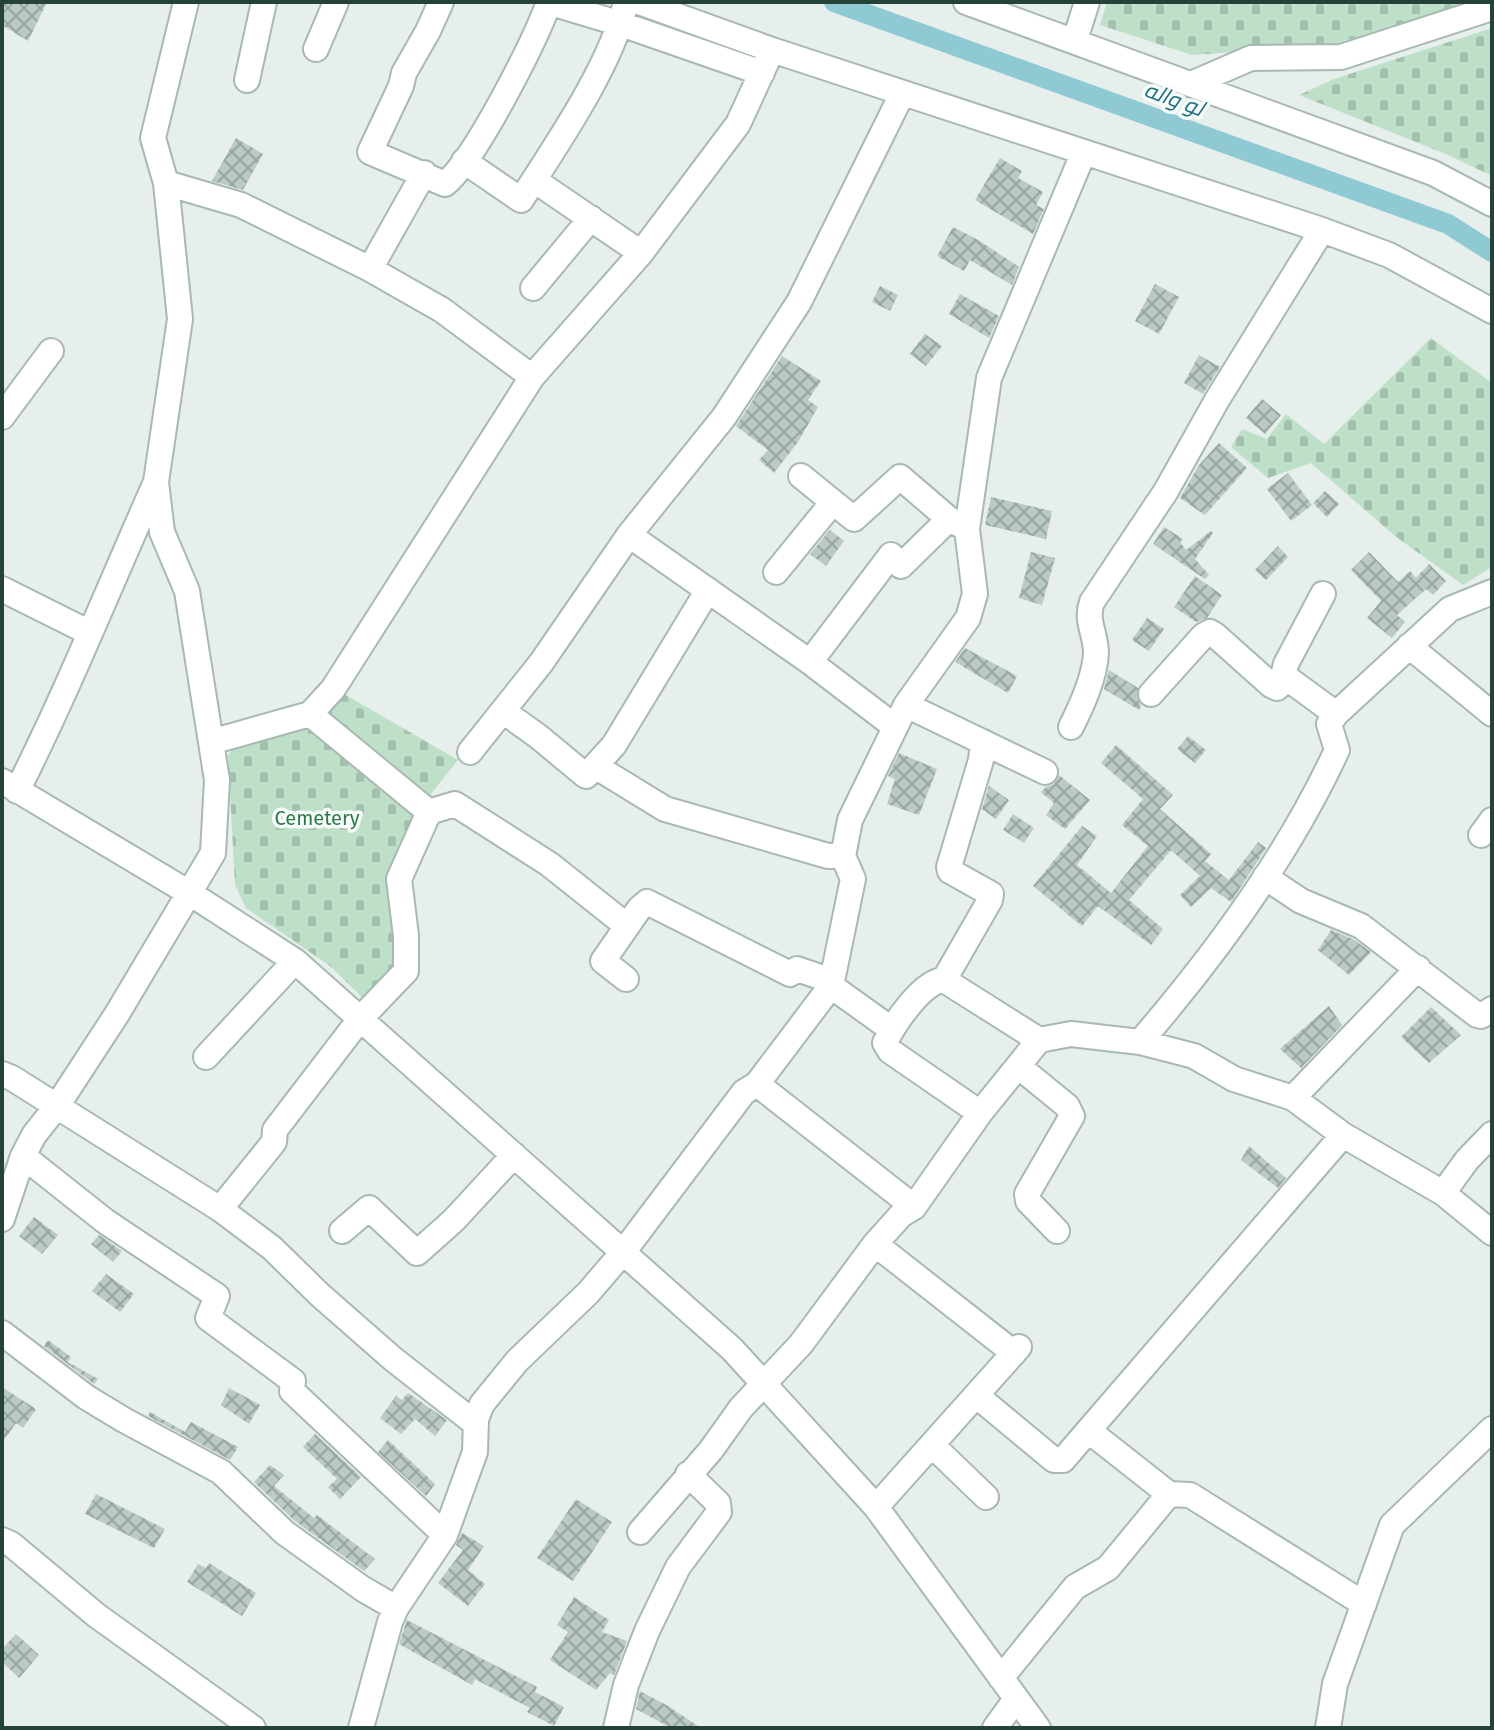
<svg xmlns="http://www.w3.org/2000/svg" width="1494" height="1730" viewBox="0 0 1494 1730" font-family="'Fira Sans',Cairo,sans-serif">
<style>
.cemetery{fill:url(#cemetery-stones)}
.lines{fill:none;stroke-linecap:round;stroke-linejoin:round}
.canal{stroke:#8ec9d4;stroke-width:20}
.building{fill:url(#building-cross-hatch)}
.minor-casing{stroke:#a8b8b2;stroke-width:28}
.minor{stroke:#fff;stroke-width:24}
.labels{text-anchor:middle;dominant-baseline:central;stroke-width:7;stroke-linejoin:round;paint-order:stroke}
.park-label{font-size:20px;fill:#2d7a4b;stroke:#f7fbf9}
.water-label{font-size:22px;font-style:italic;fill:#1c6f80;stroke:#f7fbf9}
</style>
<defs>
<pattern id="cemetery-stones" width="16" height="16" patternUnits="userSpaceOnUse" patternTransform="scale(2)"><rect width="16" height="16" fill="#bfe0c8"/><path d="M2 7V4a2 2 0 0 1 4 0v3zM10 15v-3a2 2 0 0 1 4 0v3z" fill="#a4c1ad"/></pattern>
<pattern id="building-cross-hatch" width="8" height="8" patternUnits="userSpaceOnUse" patternTransform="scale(2)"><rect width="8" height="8" fill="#bbcac4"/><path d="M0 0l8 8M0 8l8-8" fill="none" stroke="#98a6a0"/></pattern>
</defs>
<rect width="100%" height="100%" fill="#e6efeb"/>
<path class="cemetery" d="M 1107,2 L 1473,2 L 1331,45 L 1192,55 L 1100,25 Z
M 1492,28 L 1492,176 L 1448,155 L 1299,95 L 1334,79 Z
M 1431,338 L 1492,383 L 1492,567 L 1463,585 L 1395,536 L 1311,463 L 1268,478 L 1231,447 L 1242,429 L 1267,439 L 1286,414 L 1324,444 Z
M 344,694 L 458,760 L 418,810 L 387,877 L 401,970 L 367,1002 L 330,966 L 246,908 L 235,885 L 228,755 L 264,717 L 306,730 Z"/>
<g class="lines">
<path class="canal" d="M 834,2 L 1448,224 L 1492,252"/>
</g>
<path class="building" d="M 2,2 L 47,2 L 28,41 L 2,25 Z
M 236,138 L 263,154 L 243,190 L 212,181 Z
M 1000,158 L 1022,171 L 1018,178 L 1043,192 L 1036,205 L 1044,209 L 1033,234 L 975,200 Z
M 953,227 L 980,241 L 1019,267 L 1012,285 L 970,260 L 964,271 L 937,256 Z
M 1155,284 L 1179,297 L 1159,334 L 1135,321 Z
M 880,286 L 898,295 L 890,311 L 872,302 Z
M 960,294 L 999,316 L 989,338 L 949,314 Z
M 925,334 L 942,346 L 926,366 L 910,354 Z
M 1199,355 L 1220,367 L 1203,394 L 1184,383 Z
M 782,356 L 821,381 L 808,400 L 818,407 L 798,442 L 774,473 L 759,460 L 768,450 L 736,426 Z
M 1262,399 L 1281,415 L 1265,434 L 1246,418 Z
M 1219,443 L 1247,468 L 1205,515 L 1180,498 L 1199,465 Z
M 1288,473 L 1312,505 L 1291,521 L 1267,489 Z
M 1325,491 L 1339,504 L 1327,517 L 1313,503 Z
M 991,497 L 1052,511 L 1046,539 L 985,525 Z
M 1164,527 L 1183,539 L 1180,542 L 1186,550 L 1211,531 L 1213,533 L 1195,559 L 1209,575 L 1205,579 L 1153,544 Z
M 830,530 L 844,541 L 826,566 L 810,554 Z
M 1278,546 L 1288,557 L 1266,580 L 1255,570 Z
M 1031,552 L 1055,558 L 1042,605 L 1019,598 Z
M 1369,552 L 1398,582 L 1410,571 L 1416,578 L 1429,564 L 1446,581 L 1433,595 L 1426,589 L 1397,615 L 1405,622 L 1392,638 L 1367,618 L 1381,601 L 1351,570 Z
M 1195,576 L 1222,595 L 1207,618 L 1196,622 L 1174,607 Z
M 1147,618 L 1164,629 L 1149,651 L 1132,640 Z
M 965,648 L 1017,676 L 1008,693 L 955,662 Z
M 1109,670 L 1138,688 L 1137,698 L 1141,705 L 1139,710 L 1104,689 Z
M 1188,736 L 1206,750 L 1195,763 L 1177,749 Z
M 1116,745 L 1173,795 L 1160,809 L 1211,854 L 1205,861 L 1229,880 L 1258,842 L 1266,848 L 1231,902 L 1211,888 L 1191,907 L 1180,895 L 1200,876 L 1171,850 L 1129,900 L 1163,929 L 1151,945 L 1098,906 L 1082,926 L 1033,886 L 1082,826 L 1097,836 L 1077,865 L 1111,893 L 1148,846 L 1122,825 L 1143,799 L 1101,763 Z
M 899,753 L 937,769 L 919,815 L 887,804 L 895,779 L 888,776 Z
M 1059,775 L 1090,800 L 1065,829 L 1046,815 L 1054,803 L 1041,792 L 1046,787 L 1054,784 Z
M 989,786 L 1009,800 L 996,819 L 982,809 Z
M 1013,814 L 1034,828 L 1024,843 L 1003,830 Z
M 1331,930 L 1353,939 L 1371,952 L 1349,975 L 1318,950 Z
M 1329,1006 L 1342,1025 L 1301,1068 L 1280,1049 Z
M 1431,1007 L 1461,1035 L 1429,1063 L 1401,1037 Z
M 1249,1146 L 1286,1178 L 1278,1188 L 1241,1160 Z
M 34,1217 L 58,1235 L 42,1254 L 19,1236 Z
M 99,1235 L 122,1251 L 113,1262 L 91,1244 Z
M 106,1274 L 134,1294 L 120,1312 L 92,1291 Z
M 48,1340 L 71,1357 L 68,1362 L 98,1379 L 94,1384 L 44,1346 Z
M 2,1387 L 36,1409 L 23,1428 L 16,1423 L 2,1443 Z
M 229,1388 L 260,1405 L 249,1424 L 221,1405 Z
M 408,1393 L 447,1420 L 435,1436 L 415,1419 L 401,1434 L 380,1418 L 396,1396 L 402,1400 Z
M 150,1412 L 185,1432 L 191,1422 L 238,1447 L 230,1460 L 148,1416 Z
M 315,1434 L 361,1477 L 340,1499 L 328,1487 L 337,1479 L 303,1447 Z
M 388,1440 L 435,1484 L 426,1496 L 378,1452 Z
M 270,1465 L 284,1475 L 274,1486 L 314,1518 L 317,1515 L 375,1559 L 364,1571 L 295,1521 L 254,1482 Z
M 96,1494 L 165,1529 L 154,1548 L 85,1514 Z
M 576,1499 L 612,1522 L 573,1581 L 537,1558 Z
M 462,1533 L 484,1546 L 468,1570 L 485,1584 L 468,1606 L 438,1583 L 463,1550 L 456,1545 Z
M 209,1563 L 256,1593 L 242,1616 L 187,1582 L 198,1564 L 206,1568 Z
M 574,1597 L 609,1620 L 602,1632 L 627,1641 L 614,1675 L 610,1673 L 596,1690 L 550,1660 L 568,1632 L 557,1625 Z
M 407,1620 L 537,1687 L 535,1692 L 564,1707 L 554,1726 L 527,1712 L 530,1708 L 475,1679 L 472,1685 L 399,1644 Z
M 16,1634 L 39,1655 L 19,1678 L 2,1662 L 2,1649 Z
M 640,1691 L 668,1706 L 701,1728 L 671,1728 L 636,1709 Z"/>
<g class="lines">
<defs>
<path id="minor" d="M 441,2 L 428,31 L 404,73 L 401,86 L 370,152 L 445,184 C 475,160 535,41 549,2
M 548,2 L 621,24 L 762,73
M 639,2 L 772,50 L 1322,230 L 1389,255 L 1492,311
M 966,2 L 1433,173 L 1492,204
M 1075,40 L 1087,2
M 316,49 L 336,2
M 247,80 L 264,2
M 1191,84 L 1251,58 L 1341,57 L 1492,8
M 464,161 L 521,200 C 557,144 611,66 626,2
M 534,180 L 641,253
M 166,183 L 241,205 L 370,269 L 442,310 L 532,377
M 370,269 L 424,173
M 533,288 L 591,218
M 2,417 L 51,351
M 801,476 L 854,519 L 900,477 L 949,519 L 962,526
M 629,535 L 810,662 L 894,726
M 776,572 L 833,502
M 2,589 L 88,632
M 1323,594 L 1286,664 L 1284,672 L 1287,678 L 1336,714
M 1409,646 L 1492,714
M 810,662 L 891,555 L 901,566 L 949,519
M 1151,694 L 1203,636 L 1210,632 L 1215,635 L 1271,685 L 1277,688 L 1287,678
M 906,705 L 1045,772
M 503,711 L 539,737 L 586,776 L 614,745 L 708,590
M 310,714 L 429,812 L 455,804 L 549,864 L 627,926
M 1071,727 C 1082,705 1095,677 1096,653 C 1096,634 1085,620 1092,602 L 1166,491 L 1217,400 L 1322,230
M 211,742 L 310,714 L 333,689 L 532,377 L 641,253 L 738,124 L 772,50
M 470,752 L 541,663 L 629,535 L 724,417 L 799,302 L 902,94
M 595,766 L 665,809 L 828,856 L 843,856
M 2,781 L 191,894 L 295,961 L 732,1349 L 876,1507 L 1038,1728
M 17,791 C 68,690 110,585 156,482
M 1481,835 L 1492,820
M 1265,877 L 1301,901 L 1361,926 L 1477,1015 L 1481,1016 L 1492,1009
M 626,979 L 603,961 L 639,909 L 647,902 L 790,974 L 797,969 L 832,981
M 944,980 L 990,900 L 991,894 L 950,871 L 949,867 L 981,760 L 983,742
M 831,986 L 891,1029
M 1140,1042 C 1216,954 1288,856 1337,750 L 1329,724 L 1336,714 L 1450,609 L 1492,592
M 206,1057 L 295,961
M 1018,1066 L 1067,1106 L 1072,1116 L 1027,1194 L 1028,1201 L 1057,1231
M 2,1074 L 12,1078 L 220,1209 L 272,1248 L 320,1295 L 393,1359 L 476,1424
M 757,1084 L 914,1207
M 1293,1098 L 1418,968
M 980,1113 L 890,1051 L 885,1043 C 893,1025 923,980 944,980 L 1039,1040
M 23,1156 L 105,1221 L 217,1296 L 208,1318 L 293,1381 L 292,1391 L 445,1535
M 1443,1193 L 1492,1233
M 220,1209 L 274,1142 L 275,1130 L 360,1019 L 406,971 L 406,936 L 399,879 L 429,812
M 2,1219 L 23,1156 L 34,1135 L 57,1106 L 117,1014 L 213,853 L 217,780 L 187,591 L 162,532 L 156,482 L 180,319 L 166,183 L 153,138 L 186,2
M 342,1231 L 369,1208 L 417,1253 L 454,1220 L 514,1155
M 875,1244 L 1014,1353
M 2,1333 L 86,1397 L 124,1420 L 221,1472 L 285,1533 L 363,1589 L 396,1608
M 977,1396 L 1054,1460 L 1063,1460 L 1343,1135
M 1089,1431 L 1169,1494 L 1190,1495 L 1364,1604
M 933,1446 L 986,1497
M 876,1507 L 1019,1347
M 640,1532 L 711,1450 L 741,1408 L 801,1344 L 875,1244 L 901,1215 L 914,1207 L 980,1113 L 1039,1040 L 1071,1034 L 1140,1042 L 1194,1056 L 1234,1079 L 1293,1098 L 1343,1135 L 1443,1193 L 1467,1160 L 1492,1134
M 2,1540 L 11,1544 L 96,1615 L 253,1728
M 1001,1678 L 1075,1587 L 1108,1568 L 1169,1494
M 361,1728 L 390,1622 L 396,1608 L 445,1535 L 475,1452 L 476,1419 L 482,1404 L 517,1361 L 588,1293 L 624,1251 L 744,1092 L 757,1084 L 831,986 L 853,879 L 843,856 L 850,820 L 906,705 L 968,618 L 975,594 L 967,529 L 989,378 L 1083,154
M 616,1728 L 626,1685 L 647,1631 L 678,1567 L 719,1512 L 718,1503 L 688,1474
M 995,1728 L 1016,1699
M 1328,1728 L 1335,1684 L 1392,1525 L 1492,1429"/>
</defs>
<use href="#minor" class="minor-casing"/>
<use href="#minor" class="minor"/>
</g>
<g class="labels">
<g class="park-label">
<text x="317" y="818">Cemetery</text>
</g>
<g class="water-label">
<text transform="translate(1174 99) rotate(20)">لو واله</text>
</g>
</g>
<rect width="1494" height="1730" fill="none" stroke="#24423a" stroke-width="8"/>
</svg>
